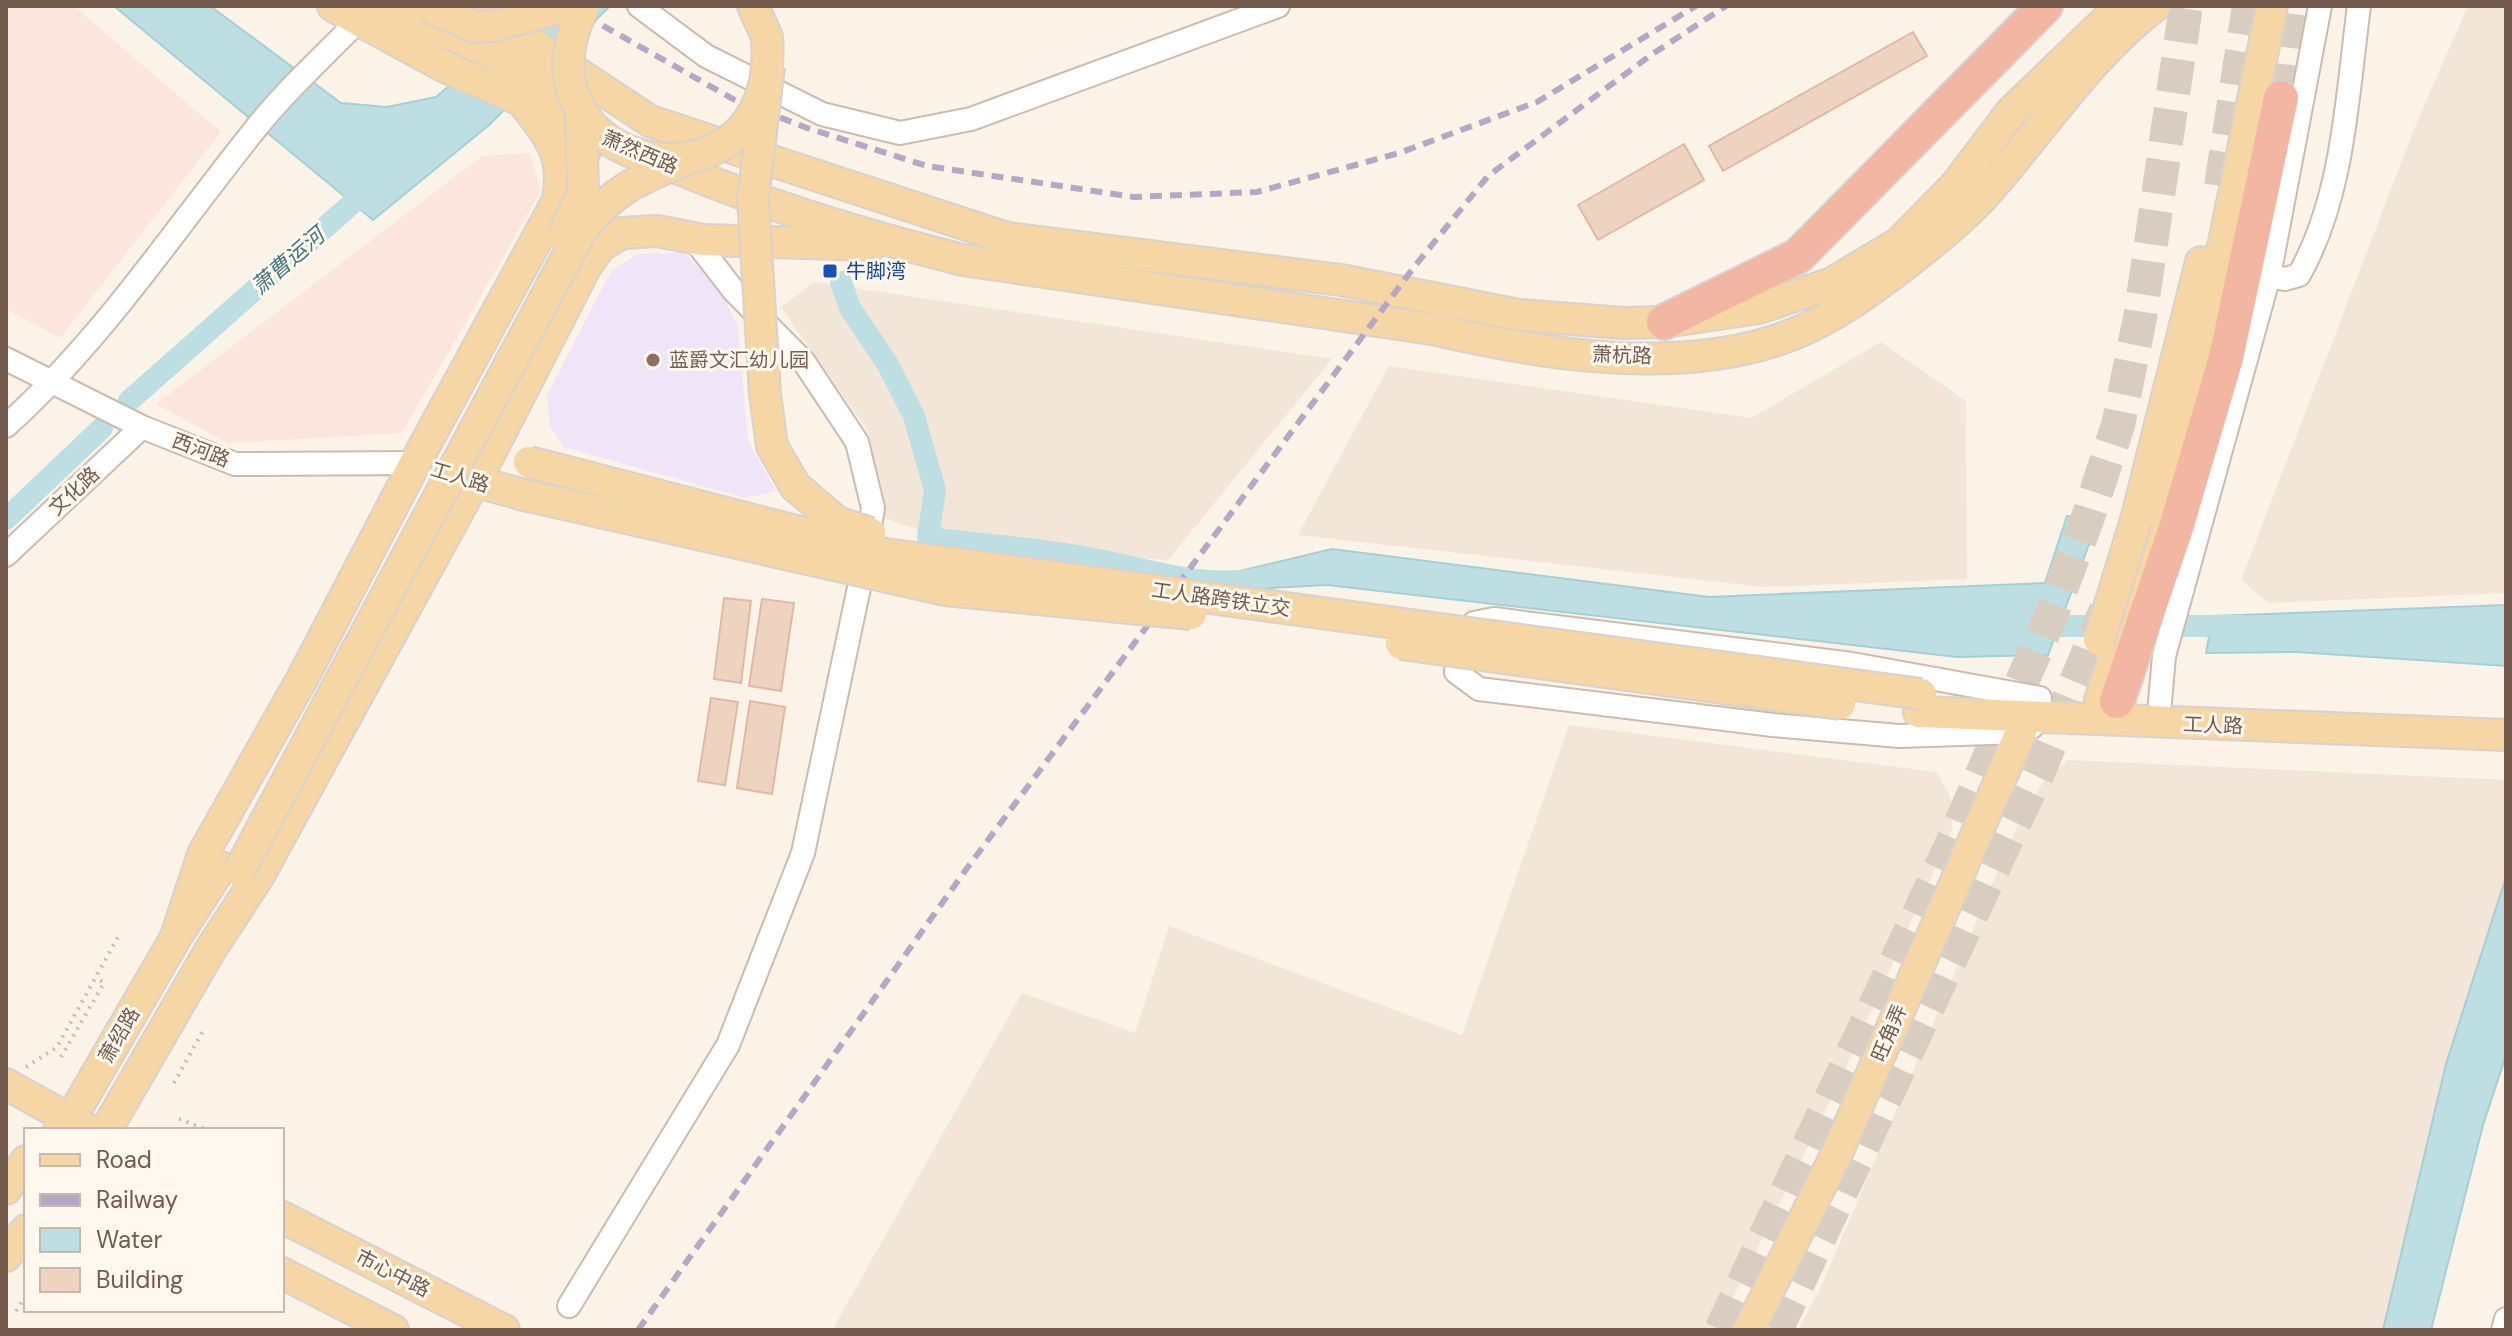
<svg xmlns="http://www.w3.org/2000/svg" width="2512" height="1336" viewBox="0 0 2512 1336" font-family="'DM Sans','Noto Sans SC',sans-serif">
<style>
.residential{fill:#f3e5d7}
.commercial{fill:#fbe5dd}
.education{fill:#f0e5f8}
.water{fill:#bddfe4;stroke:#a4cfd5;stroke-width:2}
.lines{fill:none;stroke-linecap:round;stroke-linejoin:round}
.canal{stroke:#bddfe4;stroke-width:22}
.building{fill:#efd3c1;stroke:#e1b9a3;stroke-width:2}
.highway-tunnel{stroke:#d9cdc1;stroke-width:34;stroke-dasharray:34 17;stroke-linecap:butt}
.minor-casing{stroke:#cdbbaf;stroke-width:26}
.major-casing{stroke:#d8d1cd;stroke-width:34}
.highway-casing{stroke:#d8d1cd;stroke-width:38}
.path{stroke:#d4b6a4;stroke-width:4;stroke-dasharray:2 6;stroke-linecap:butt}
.minor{stroke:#fff;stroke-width:22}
.major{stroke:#f6d6a5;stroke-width:30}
.highway{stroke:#f2b6a3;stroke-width:34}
.rail{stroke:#b6a7c5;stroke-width:6;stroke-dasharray:12 8;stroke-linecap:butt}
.major-bridge-casing{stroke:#d8d1cd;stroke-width:34;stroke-linecap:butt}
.major-bridge{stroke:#f6d6a5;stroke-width:30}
.transit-dot{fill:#1a4fb4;stroke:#fef8ef;stroke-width:3}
.education-dot{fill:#8d6e63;stroke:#fef8ef;stroke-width:3}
.labels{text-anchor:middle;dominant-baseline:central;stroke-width:6;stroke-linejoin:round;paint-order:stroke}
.street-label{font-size:20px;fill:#745a4d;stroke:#fef8ef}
.transit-label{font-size:20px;fill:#164399;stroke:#fef8ef;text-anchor:start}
.education-label{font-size:20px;fill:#785e54;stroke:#fef8ef;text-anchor:start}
.water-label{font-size:22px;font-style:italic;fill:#45777f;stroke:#fef8ef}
</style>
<rect width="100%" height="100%" fill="#fbf3e8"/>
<path class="residential" d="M 2468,6 L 2506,6 L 2506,593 L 2269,603 L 2241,580 L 2416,124 Z
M 814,282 L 1332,359 L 1168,560 L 959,544 L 882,517 L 868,431 L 781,307 Z
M 1881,342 L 1966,401 L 1967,579 L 1764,587 L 1298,535 L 1389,366 L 1751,418 Z
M 1569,725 L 1936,772 L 1951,797 L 1952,830 L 1841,1079 L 1717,1330 L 836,1330 L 835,1325 L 1022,993 L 1135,1033 L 1169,926 L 1462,1035 Z
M 2068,760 L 2506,780 L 2506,877 L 2446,1064 L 2383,1330 L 1798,1330 L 1821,1287 L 2020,819 L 2044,781 Z"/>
<path class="commercial" d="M 6,6 L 74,6 L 221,132 L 60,338 L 6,309 Z
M 530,153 L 541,191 L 402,433 L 228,443 L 156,404 L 482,156 Z"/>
<path class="education" d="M 684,252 L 719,289 L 738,326 L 748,441 L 776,491 L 745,498 L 564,447 L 550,426 L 547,395 L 611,271 L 638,254 Z"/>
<path class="water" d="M 114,6 L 210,6 L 341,103 L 387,107 L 436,97 L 543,6 L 610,6 L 489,125 L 373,220 Z
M 2067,516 L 2098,520 L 2048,655 L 1957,657 L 1327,585 L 1233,590 L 1231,573 L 1332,549 L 1709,597 L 2045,583 Z
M 2506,605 L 2506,666 L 2297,652 L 2206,653 L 2213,616 Z
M 2506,877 L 2506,1055 L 2483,1125 L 2431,1330 L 2383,1330 L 2446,1064 Z"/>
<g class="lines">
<path class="canal" d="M 841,282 L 850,308 L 887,363 L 914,416 L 935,490 L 928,538 C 986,545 1047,549 1104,561 C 1156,572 1207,589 1261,578
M 129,401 L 373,185
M 6,519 L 102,428
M 2030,626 L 2240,626"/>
</g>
<path class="building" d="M 1913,32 L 1927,56 L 1723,171 L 1709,146 Z
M 1684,144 L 1704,180 L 1598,240 L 1578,205 Z
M 724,598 L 751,601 L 741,683 L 714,679 Z
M 762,599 L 794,603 L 781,691 L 749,686 Z
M 711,698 L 738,702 L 725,785 L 698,781 Z
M 750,701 L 785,707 L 772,794 L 737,788 Z"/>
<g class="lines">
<path class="highway-tunnel" d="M 2281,98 L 2293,6
M 2221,186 L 2249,6
M 1721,1330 L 1950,848 L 2054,608 L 2088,517 L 2118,425 L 2140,318 L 2186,6
M 1776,1330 L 2037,775 L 2106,610"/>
<defs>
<path id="minor" d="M 639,6 L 706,56 L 822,114 L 900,133 L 971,119 L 1278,6
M 2269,276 L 2285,279 L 2299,275 C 2344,195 2347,96 2359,6
M 6,359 L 142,427 L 235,464 L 415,463
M 6,426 C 102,340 172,233 252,133 C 283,93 322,58 357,22
M 6,555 L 142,427
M 2160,702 L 2164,656 L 2269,276 L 2320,6
M 2032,727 L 2021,732 L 1899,736 L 1773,725 L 1479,689 L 1456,672 L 1459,649 L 1474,623 L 1494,619 L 1852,664 L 2040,698
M 569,1306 L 728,1045 L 803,853 L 864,564 L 873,508 L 857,442 L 804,362 L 734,291 L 693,238
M 2503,1330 L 2506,1319"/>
<path id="major" d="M 333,6 L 445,67 L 601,135
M 386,6 C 454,36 524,62 581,110
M 476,6 L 650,121 L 1007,238 L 1341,280 L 1519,315 L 1623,323 L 1664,322 L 1759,308 L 1832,283 L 1899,243 L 1956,185 L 2011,112 L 2121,6
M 753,6 L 767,37
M 525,105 C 550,136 566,157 558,198
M 653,158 C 752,201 858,234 963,260 L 1432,329 C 1543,355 1687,378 1796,333 C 1835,317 1870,291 1903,266 C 1931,244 1962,220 1985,194 C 2041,132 2088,57 2155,6
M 455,476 L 524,495
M 2136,520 L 2201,262
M 2100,700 L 2157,524 L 2194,390 L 2272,6
M 1919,712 L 2506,735
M 176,937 L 203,854 L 302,679 L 415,463 L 586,149
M 6,1084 L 87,1129
M 59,1130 L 70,1120 L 176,937 L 221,867
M 106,1130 L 211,949 L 258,877 L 490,453 L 585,268 L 600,246 L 622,233 L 657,231 L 703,240 L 872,245
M 6,1189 L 26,1161
M 282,1217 L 504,1330
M 6,1256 L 26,1230
M 282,1273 L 393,1330
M 1749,1330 L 1838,1151 L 2021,732"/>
<path id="highway" d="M 1664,322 L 1798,256 L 2045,6
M 2117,701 L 2176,528 L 2226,358 L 2281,98"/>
</defs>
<use href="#minor" class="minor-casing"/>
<use href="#major" class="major-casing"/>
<use href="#highway" class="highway-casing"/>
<path class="path" d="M 61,1057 L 104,983 L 96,977
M 26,1067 L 57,1047 L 118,937
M 174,1083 L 204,1029
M 179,1119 L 208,1130
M 16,1311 L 26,1295"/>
<use href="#minor" class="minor"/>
<use href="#major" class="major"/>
<use href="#highway" class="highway"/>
<path class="rail" d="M 568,6 L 733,99 L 807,128 L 927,166 L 1134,197 L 1257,192 L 1399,153 L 1537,102 L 1696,6
M 638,1330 L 965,871 L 1414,267 L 1488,176 L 1651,55 L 1726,6"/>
<defs>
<path id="major-bridge" d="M 427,6 L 474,27 L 495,26 L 564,6
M 584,6 C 501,174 782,230 767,37
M 769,66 L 753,199 L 765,394 L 772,446 L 795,486 L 837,522 L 870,533
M 563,236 L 583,192 L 581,110
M 529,462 L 885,554 L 1921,694
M 524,495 L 945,590 L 1191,614
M 2099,640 L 2136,520
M 1401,644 L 1840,704
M 239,871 L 582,229 C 618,186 640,179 690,158"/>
</defs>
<use href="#major-bridge" class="major-bridge-casing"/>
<use href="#major-bridge" class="major-bridge"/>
</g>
<rect class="transit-dot" x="822" y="263" width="16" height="16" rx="4"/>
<circle class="education-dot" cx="653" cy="360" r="8"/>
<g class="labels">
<g class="street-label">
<text transform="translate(640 152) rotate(23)">萧然西路</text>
<text transform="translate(1622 355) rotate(2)">萧杭路</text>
<text transform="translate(201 450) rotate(21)">西河路</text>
<text transform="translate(460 477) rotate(17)">工人路</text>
<text transform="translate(74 491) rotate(-43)">文化路</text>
<text transform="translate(1221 599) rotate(8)">工人路跨铁立交</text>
<text transform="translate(2213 725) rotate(2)">工人路</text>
<text transform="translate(1889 1033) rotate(-67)">旺角弄</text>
<text transform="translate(119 1035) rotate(-60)">萧绍路</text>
<text transform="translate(393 1273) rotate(27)">市心中路</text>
</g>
<g class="transit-label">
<text x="846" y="271">牛脚湾</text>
</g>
<g class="education-label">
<text x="669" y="360">蓝爵文汇幼儿园</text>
</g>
<g class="water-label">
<text transform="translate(288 261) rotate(-41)">萧曹运河</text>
</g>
</g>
<rect width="2512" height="1336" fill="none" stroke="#745a4d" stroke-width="16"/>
<rect x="24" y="1128" width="260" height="184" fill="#fef8ef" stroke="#c7b9ae" stroke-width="2"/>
<rect x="40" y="1154" width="40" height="12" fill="#f6d6a5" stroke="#c7b9ae" stroke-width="2"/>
<text x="96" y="1168" font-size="24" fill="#745a4d">Road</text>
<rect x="40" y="1194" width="40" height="12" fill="#b6a7c5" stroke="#c7b9ae" stroke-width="2"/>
<text x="96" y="1208" font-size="24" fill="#745a4d">Railway</text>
<rect x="40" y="1228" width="40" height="24" fill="#bddfe4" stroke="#c7b9ae" stroke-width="2"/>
<text x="96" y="1248" font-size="24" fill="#745a4d">Water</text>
<rect x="40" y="1268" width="40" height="24" fill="#efd3c1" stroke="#c7b9ae" stroke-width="2"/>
<text x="96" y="1288" font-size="24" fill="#745a4d">Building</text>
</svg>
